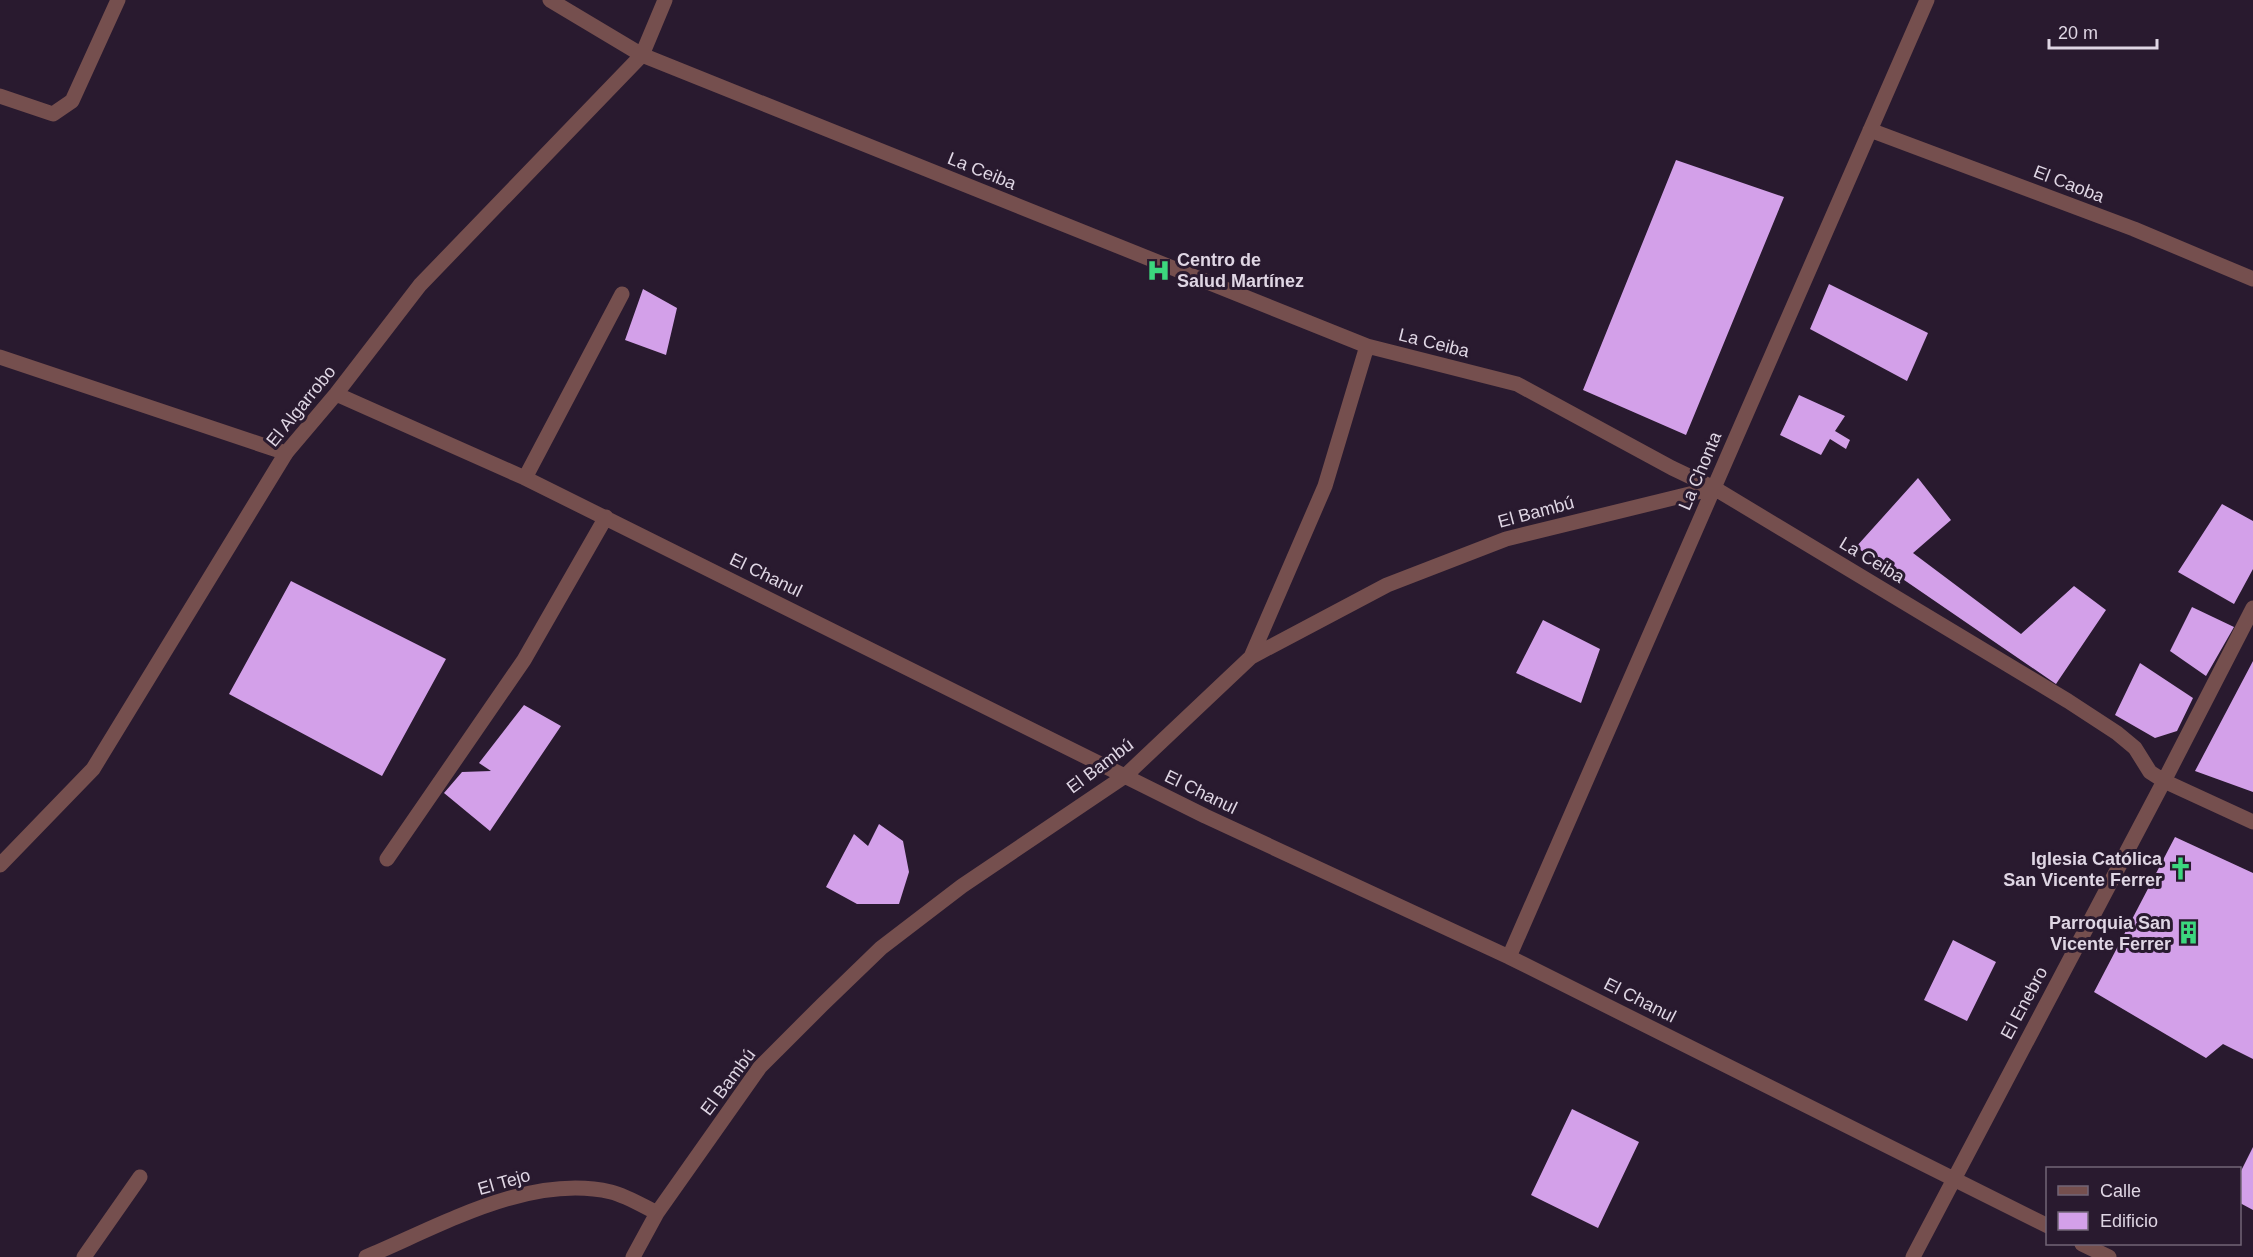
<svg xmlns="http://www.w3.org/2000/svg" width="2253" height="1257" viewBox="0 0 2253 1257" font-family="Arial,sans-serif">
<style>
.building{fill:#d3a0e9}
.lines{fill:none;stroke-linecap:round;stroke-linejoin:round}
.service{stroke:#754f4e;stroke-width:15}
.minor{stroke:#754f4e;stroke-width:15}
.labels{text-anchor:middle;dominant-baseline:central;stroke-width:6;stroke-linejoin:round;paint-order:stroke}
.street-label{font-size:18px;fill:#dfd6e4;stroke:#291a2f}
.poi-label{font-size:18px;font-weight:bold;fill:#dfd6e4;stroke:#291a2f;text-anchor:end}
</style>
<rect width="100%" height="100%" fill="#291a2f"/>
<path class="building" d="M 1676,160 L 1784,197 L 1686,435 L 1583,390 Z
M 1829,284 L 1928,333 L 1907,381 L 1810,329 Z
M 643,289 L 677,308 L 666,355 L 625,340 Z
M 1799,395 L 1845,416 L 1835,431 L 1850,440 L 1846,449 L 1830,439 L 1821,455 L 1780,435 Z
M 1918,478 L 1951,520 L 1913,553 L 2021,634 L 2074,586 L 2106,610 L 2056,684 L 1856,547 Z
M 2222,504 L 2253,521 L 2253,569 L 2234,604 L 2178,572 Z
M 291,581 L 446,659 L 382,776 L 229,694 Z
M 2192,607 L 2234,627 L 2206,676 L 2170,651 Z
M 1543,620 L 1600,649 L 1581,703 L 1516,673 Z
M 2253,661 L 2253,792 L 2195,771 Z
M 2140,663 L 2193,698 L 2177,731 L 2155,738 L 2115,715 Z
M 524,705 L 561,726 L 490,831 L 444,793 L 462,772 L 491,771 L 479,763 Z
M 879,824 L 903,841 L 909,872 L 899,904 L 857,904 L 826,887 L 854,834 L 868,846 Z
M 2175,837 L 2253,873 L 2253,1059 L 2223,1044 L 2206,1058 L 2094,992 Z
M 1953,940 L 1996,962 L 1967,1021 L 1924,1000 Z
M 1572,1109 L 1639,1142 L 1598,1228 L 1531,1195 Z
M 2253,1147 L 2253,1210 L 2240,1203 L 2240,1173 Z"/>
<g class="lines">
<path class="service" d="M 0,357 L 286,453"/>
<path class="minor" d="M 550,0 L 642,55 L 1367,346 L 1517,384 L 1672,468 L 1714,488 L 2068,701 L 2117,733 L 2135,748 L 2150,772 L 2164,781 L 2253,822
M 0,96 L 53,114 L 72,101 L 118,0
M 1870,130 L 2134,229 L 2253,279
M 336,394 L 525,478 L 1205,816 L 1509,957 L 2048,1226
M 525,478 L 622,294
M 1251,657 L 1325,486 L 1367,346
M 387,859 L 524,660 L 606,517
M 0,865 L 93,769 L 286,453 L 336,394 L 420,285 L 642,55 L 665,0
M 1509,957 L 1927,0
M 2082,1244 L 2109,1257
M 84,1257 L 140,1177
M 366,1257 C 440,1226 530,1173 611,1192 C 627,1196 643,1206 657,1213
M 633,1257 L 657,1213 L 760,1067 L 822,1005 L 881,948 L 962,886 L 1125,776 L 1251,657 L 1387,585 L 1506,539 L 1714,488
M 1913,1257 L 2164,781 L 2253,608"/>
</g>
<defs>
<symbol id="hospital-bare" viewBox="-9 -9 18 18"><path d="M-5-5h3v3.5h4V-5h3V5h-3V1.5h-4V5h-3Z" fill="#3cd77e" stroke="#291a2f" stroke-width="2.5" paint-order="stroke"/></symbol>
<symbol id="church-bare" viewBox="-9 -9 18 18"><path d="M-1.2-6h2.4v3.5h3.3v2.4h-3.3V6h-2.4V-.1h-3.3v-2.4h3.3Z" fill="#3cd77e" stroke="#291a2f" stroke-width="2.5" paint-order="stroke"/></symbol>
<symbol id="building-bare" viewBox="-9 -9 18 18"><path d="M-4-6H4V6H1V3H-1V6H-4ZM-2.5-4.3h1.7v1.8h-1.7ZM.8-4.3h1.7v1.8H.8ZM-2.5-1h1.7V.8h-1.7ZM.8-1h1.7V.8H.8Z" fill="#3cd77e" stroke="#291a2f" stroke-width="2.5" paint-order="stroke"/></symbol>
</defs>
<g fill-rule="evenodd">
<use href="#hospital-bare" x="1142" y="254" width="33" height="33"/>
<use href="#church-bare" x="2164" y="852" width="33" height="33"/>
<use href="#building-bare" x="2172" y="916" width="33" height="33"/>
</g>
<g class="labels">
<g class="street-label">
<text transform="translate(982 171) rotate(22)">La Ceiba</text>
<text transform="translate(2069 184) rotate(21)">El Caoba</text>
<text transform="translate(1434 343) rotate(14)">La Ceiba</text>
<text transform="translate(301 406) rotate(-51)">El Algarrobo</text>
<text transform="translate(1700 471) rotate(-67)">La Chonta</text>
<text transform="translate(1536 512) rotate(-15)">El Bambú</text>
<text transform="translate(1872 560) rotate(31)">La Ceiba</text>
<text transform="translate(766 575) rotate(26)">El Chanul</text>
<text transform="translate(1100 766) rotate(-37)">El Bambú</text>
<text transform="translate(1201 792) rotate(26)">El Chanul</text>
<text transform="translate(1640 1000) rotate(27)">El Chanul</text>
<text transform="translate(2024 1003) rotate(-62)">El Enebro</text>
<text transform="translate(728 1082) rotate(-53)">El Bambú</text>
<text transform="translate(504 1182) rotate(-16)">El Tejo</text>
</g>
<g class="poi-label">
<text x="1177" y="260" text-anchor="start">Centro de<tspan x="1177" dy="21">Salud Martínez</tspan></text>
<text x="2162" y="859">Iglesia Católica<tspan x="2162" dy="21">San Vicente Ferrer</tspan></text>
<text x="2171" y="923">Parroquia San<tspan x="2171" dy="21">Vicente Ferrer</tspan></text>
</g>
</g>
<rect x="2046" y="1167" width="195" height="78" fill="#291a2f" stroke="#726577" stroke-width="1.5"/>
<rect x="2058" y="1186" width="30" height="9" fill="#754f4e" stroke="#726577" stroke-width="1.5"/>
<text x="2100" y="1197" font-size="18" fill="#dfd6e4">Calle</text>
<rect x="2058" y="1212" width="30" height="18" fill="#d3a0e9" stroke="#726577" stroke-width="1.5"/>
<text x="2100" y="1227" font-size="18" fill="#dfd6e4">Edificio</text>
<path d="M2049 39v9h108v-9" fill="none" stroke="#dfd6e4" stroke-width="3"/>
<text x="2058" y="39" font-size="18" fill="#dfd6e4" stroke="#291a2f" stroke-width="4.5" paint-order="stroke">20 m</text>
</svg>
